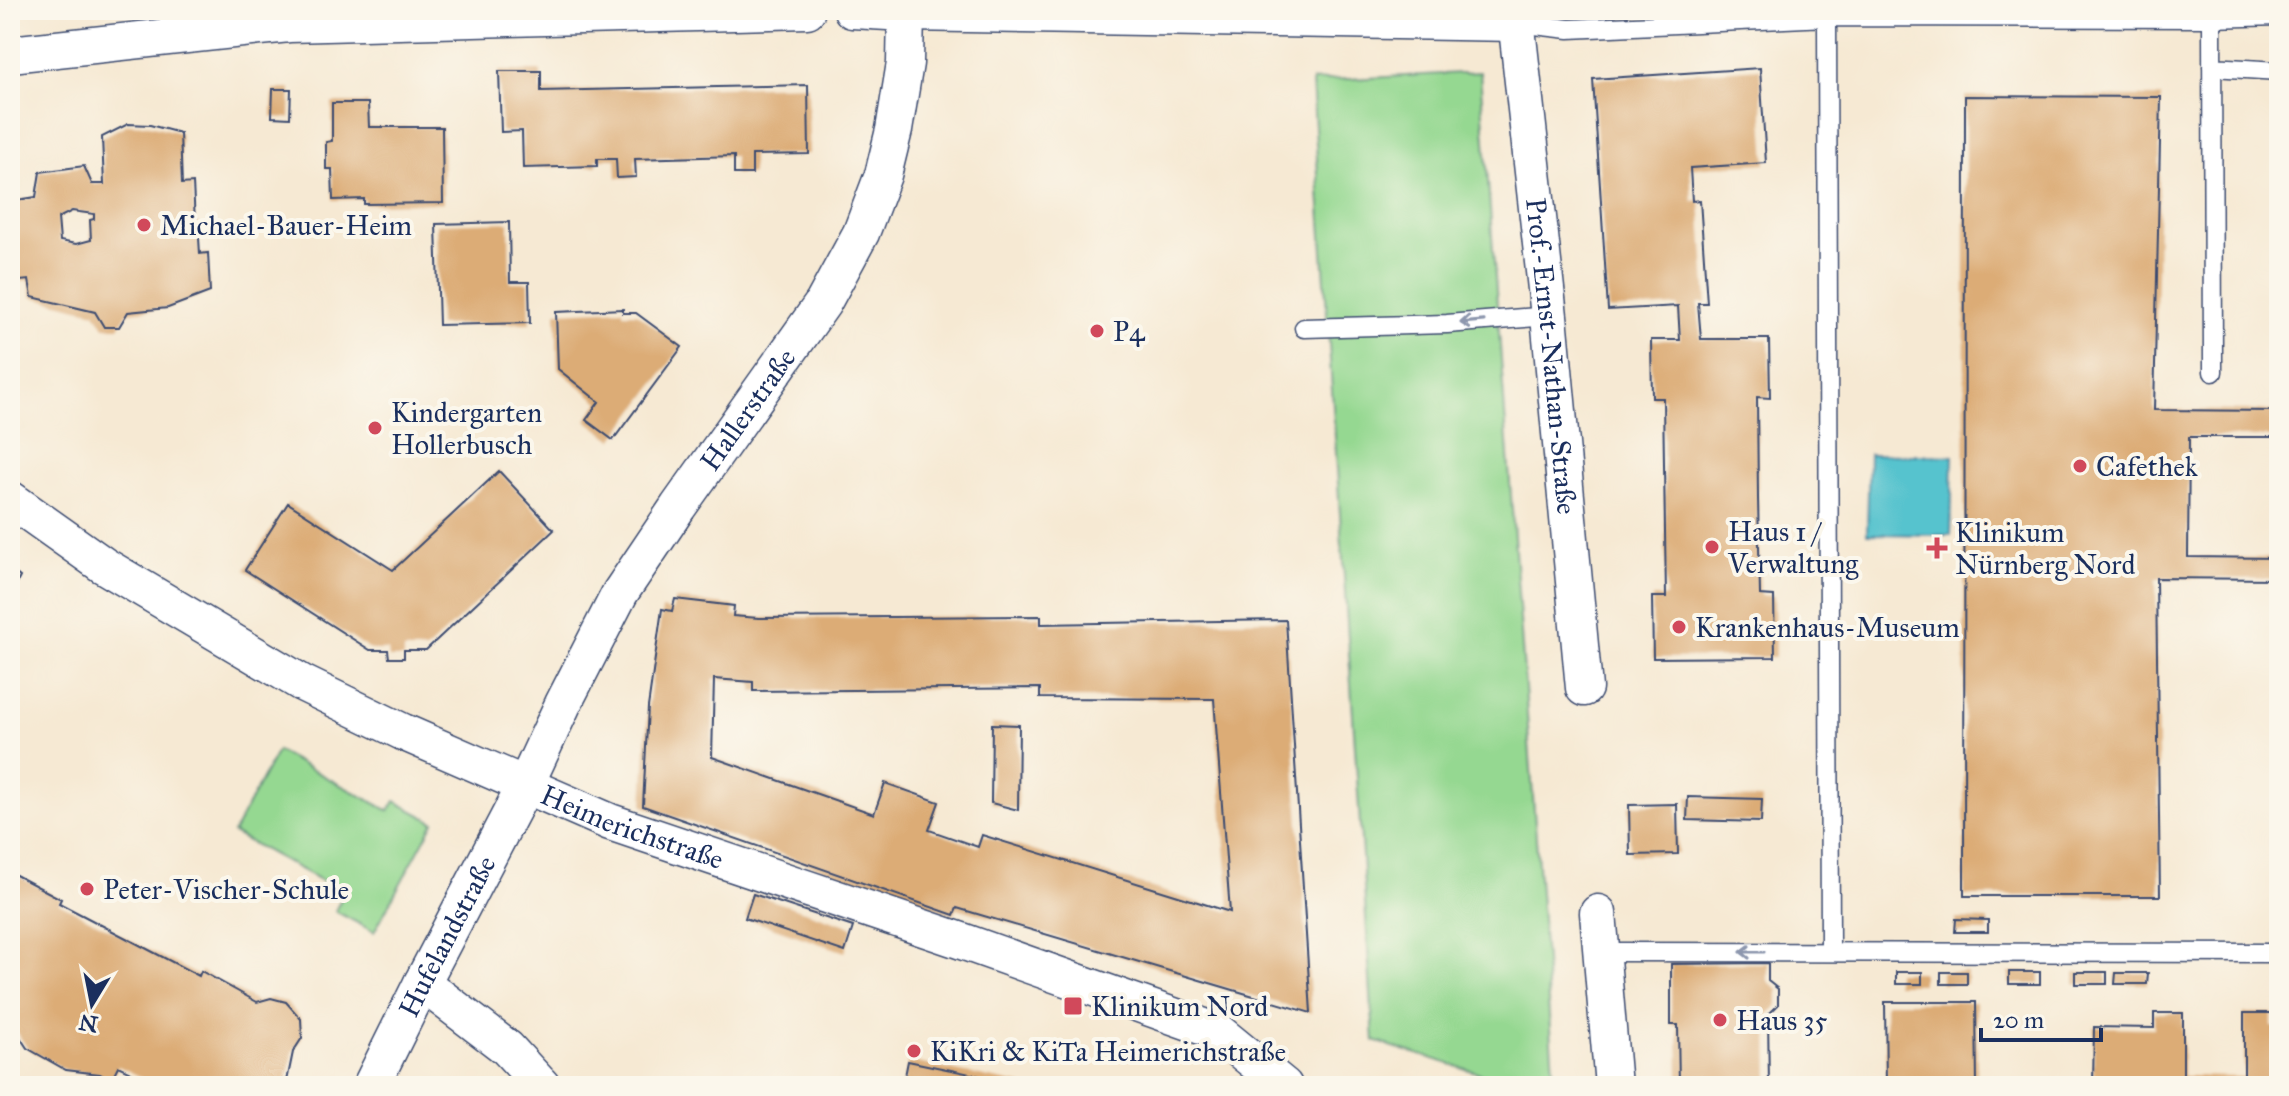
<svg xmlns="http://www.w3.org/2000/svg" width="2289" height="1096" viewBox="0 0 2289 1096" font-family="'IM FELL Great Primer',serif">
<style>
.green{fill:#95d891;stroke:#588478;stroke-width:2}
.water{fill:#56c3ce;stroke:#387996;stroke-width:2}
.building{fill:#dcac76;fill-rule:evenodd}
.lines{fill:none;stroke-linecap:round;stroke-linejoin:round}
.lane-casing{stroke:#3c4b70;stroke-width:21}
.street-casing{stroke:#3c4b70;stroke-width:39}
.lane{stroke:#fff;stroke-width:18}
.street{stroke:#fff;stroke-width:36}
.oneway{stroke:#8d97ae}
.poi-dot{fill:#d1495b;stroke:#fbf7ec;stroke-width:3}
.labels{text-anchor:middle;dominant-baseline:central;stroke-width:8;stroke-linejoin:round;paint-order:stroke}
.poi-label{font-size:28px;fill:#1b2f5e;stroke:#fbf7ec;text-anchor:start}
.street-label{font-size:28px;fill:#1b2f5e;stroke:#fbf7ec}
</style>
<rect width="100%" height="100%" fill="#fbf7ec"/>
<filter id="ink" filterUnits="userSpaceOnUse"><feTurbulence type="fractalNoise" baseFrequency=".0125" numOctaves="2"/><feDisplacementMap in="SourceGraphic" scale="16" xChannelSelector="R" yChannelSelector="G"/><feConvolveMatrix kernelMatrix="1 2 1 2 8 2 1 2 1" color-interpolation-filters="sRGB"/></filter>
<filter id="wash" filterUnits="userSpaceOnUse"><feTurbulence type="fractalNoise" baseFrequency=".006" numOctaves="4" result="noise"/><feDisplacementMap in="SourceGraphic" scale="32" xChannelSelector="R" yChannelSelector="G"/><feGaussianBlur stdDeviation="1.8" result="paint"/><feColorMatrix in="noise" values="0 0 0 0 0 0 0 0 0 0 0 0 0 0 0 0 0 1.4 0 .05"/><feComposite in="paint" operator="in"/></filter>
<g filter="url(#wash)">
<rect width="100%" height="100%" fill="#f6e9d3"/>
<path class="green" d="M 1480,72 L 1553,1070 L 1550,1086 L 1522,1086 L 1374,1041 L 1312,81 Z
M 277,751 L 389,811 L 395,801 L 434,822 L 374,932 L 335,911 L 344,893 L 233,833 Z"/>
<path class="water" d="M 1869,454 L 1953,456 L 1951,535 L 1867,534 Z"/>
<g id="blocks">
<path class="building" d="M 1760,68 L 1766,163 L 1690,168 L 1692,201 L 1700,200 L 1707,303 L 1698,303 L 1701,339 L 1769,339 L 1770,398 L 1757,397 L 1758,498 L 1760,595 L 1774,596 L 1775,657 L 1653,658 L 1652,597 L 1666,597 L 1663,398 L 1652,398 L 1651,340 L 1680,340 L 1678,306 L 1608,310 L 1593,79 Z
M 499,71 L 541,71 L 541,91 L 808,85 L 809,154 L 752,155 L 752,174 L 734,174 L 734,156 L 635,159 L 636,177 L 617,178 L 616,159 L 597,159 L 597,166 L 523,168 L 522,131 L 501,132 Z
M 273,89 L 291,89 L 290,118 L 272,117 Z
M 1965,96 L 2161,97 L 2154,410 L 2279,411 L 2279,437 L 2189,437 L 2188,557 L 2279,558 L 2279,579 L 2156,578 L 2160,896 L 1964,896 Z
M 332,103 L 368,103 L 369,127 L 442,127 L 443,203 L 364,204 L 364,199 L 333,200 L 332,169 L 326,169 L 326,142 L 332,141 Z
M 128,124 L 150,125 L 180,133 L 182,184 L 193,183 L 195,222 L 198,222 L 200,254 L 208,253 L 210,292 L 168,308 L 128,312 L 119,327 L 104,327 L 95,312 L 32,297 L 29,280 L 10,282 L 10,201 L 36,197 L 40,172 L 84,166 L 92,184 L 104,184 L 102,137 ZM 72,211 L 94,214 L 94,219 L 90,220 L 91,240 L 76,244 L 60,241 L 58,218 Z
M 509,222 L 510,282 L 529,282 L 530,323 L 439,325 L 436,224 Z
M 623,309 L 623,313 L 636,313 L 682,347 L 613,440 L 586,420 L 599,402 L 558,369 L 556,312 Z
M 499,471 L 554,530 L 426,650 L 404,650 L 404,658 L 389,658 L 388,650 L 370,650 L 245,570 L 288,503 L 393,570 Z
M 10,569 L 20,577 L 10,597 Z
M 675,599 L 734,606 L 733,616 L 759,618 L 1041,616 L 1041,624 L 1286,620 L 1311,1013 L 957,908 L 954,915 L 643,806 L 648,707 L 662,609 L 672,611 ZM 714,679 L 753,682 L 753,691 L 1040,688 L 1040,698 L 1214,699 L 1230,912 L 982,835 L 978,847 L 929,830 L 939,802 L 885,783 L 874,814 L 712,757 Z
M 992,724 L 1019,725 L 1018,810 L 991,803 Z
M 1688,797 L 1762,799 L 1761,822 L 1687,820 Z
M 1677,804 L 1678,854 L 1630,855 L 1629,805 Z
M 10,872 L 61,899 L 59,903 L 199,976 L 201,971 L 257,1002 L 271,998 L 286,1002 L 301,1019 L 302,1038 L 293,1052 L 286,1086 L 160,1086 L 118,1066 L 111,1080 L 100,1074 L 66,1070 L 27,1048 L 14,1028 L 10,1026 Z
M 753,894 L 853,927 L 845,952 L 745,918 Z
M 1956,919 L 1988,920 L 1988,932 L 1955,932 Z
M 1768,963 L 1768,981 L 1778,989 L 1778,1005 L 1768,1015 L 1769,1086 L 1679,1086 L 1678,1025 L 1671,1025 L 1671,964 Z
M 1896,972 L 1922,972 L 1922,984 L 1896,984 Z
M 1941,972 L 1967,972 L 1967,984 L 1941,984 Z
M 2009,972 L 2040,972 L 2040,984 L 2009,984 Z
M 2075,972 L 2107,972 L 2107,984 L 2075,984 Z
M 2116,973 L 2148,973 L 2147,984 L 2115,984 Z
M 1885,1002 L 1976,1002 L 1977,1086 L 1886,1086 Z
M 2154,1013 L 2183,1013 L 2183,1076 L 2244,1077 L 2244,1013 L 2272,1013 L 2272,1027 L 2279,1027 L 2279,1086 L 2093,1086 L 2094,1027 L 2154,1028 Z
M 908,1061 L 1023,1085 L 1023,1086 L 903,1086 Z"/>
</g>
</g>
<g filter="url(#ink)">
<use href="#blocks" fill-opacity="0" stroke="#3c4b70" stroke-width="2"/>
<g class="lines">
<defs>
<path id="lane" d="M 1827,17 L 1830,952
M 2212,18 L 2213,372
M 1517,23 L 1569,29 L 1827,17 L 2212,18 L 2279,16
M 2212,67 L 2279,71
M 1304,328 L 1447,324 L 1549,316
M 1602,952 L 2279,953"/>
<g id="street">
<path d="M 852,10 L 906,13 L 1517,23"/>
<path id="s1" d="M 1515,10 L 1549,316 L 1584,688"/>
<path d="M 10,54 L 289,24 L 807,10"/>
<path id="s2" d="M 10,499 L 103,565 L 302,683 L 403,732 L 610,822 L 959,940 L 1218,1032 L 1284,1086"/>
<path d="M 1598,913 L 1613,1086"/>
<path d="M 422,983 L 507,1048 L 542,1086"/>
<path id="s3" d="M 371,1086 L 422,983 L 525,786 L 563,704 L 620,593 L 678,507 L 823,303 L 861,233 L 883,175 L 894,130 L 905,63 L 906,10"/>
</g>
</defs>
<use href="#lane" class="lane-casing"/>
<use href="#street" class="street-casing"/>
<use href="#lane" class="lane"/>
<use href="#street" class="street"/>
</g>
<defs><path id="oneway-shaft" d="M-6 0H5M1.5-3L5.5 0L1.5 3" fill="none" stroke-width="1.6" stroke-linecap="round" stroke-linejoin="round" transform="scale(2)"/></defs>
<g class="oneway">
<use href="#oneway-shaft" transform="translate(1472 322) rotate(175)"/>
<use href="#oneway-shaft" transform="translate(1752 952) rotate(180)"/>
</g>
</g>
<g class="poi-dot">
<circle cx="144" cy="225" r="8"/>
<circle cx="1097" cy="331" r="8"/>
<circle cx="375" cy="428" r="8"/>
<circle cx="2080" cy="466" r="8"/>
<circle cx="1712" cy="547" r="8"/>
<path d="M1933 536h8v8h8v8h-8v8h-8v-8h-8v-8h8z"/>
<circle cx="1679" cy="627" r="8"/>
<circle cx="87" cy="889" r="8"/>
<rect x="1063" y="996" width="20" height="20" rx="4"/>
<circle cx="1720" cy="1020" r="8"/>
<circle cx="914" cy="1051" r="8"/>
</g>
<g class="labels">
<g class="poi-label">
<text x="160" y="225">Michael-Bauer-Heim</text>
<text x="1113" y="331">P4</text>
<text x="391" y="412">Kindergarten<tspan x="391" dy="32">Hollerbusch</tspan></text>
<text x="2096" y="466">Cafethek</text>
<text x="1728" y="531">Haus 1 /<tspan x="1728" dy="32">Verwaltung</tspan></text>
<text x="1955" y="532">Klinikum<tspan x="1955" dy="32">Nürnberg Nord</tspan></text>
<text x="1695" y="627">Krankenhaus-Museum</text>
<text x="103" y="889">Peter-Vischer-Schule</text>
<text x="1091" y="1006">Klinikum Nord</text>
<text x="1736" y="1020">Haus 35</text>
<text x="930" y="1051">KiKri &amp; KiTa Heimerichstraße</text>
</g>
<g class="street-label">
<text stroke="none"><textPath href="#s1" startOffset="348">Prof.-Ernst-Nathan-Straße</textPath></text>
<text stroke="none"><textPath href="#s3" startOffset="776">Hallerstraße</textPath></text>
<text stroke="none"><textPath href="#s2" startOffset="706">Heimerichstraße</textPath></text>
<text stroke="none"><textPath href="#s3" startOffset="168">Hufelandstraße</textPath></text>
</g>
</g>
<rect width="2289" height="1096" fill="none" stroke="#fbf7ec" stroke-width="40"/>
<g transform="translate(92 1004) rotate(190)" stroke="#fbf7ec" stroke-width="6" paint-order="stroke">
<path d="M0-6L14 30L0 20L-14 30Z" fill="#1b2f5e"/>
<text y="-12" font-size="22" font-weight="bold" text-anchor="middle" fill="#1b2f5e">N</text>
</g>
<path d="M1981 1028v12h120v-12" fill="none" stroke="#1b2f5e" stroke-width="4"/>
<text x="1993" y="1028" font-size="24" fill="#1b2f5e" stroke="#fbf7ec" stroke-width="6" paint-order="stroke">20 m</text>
</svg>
